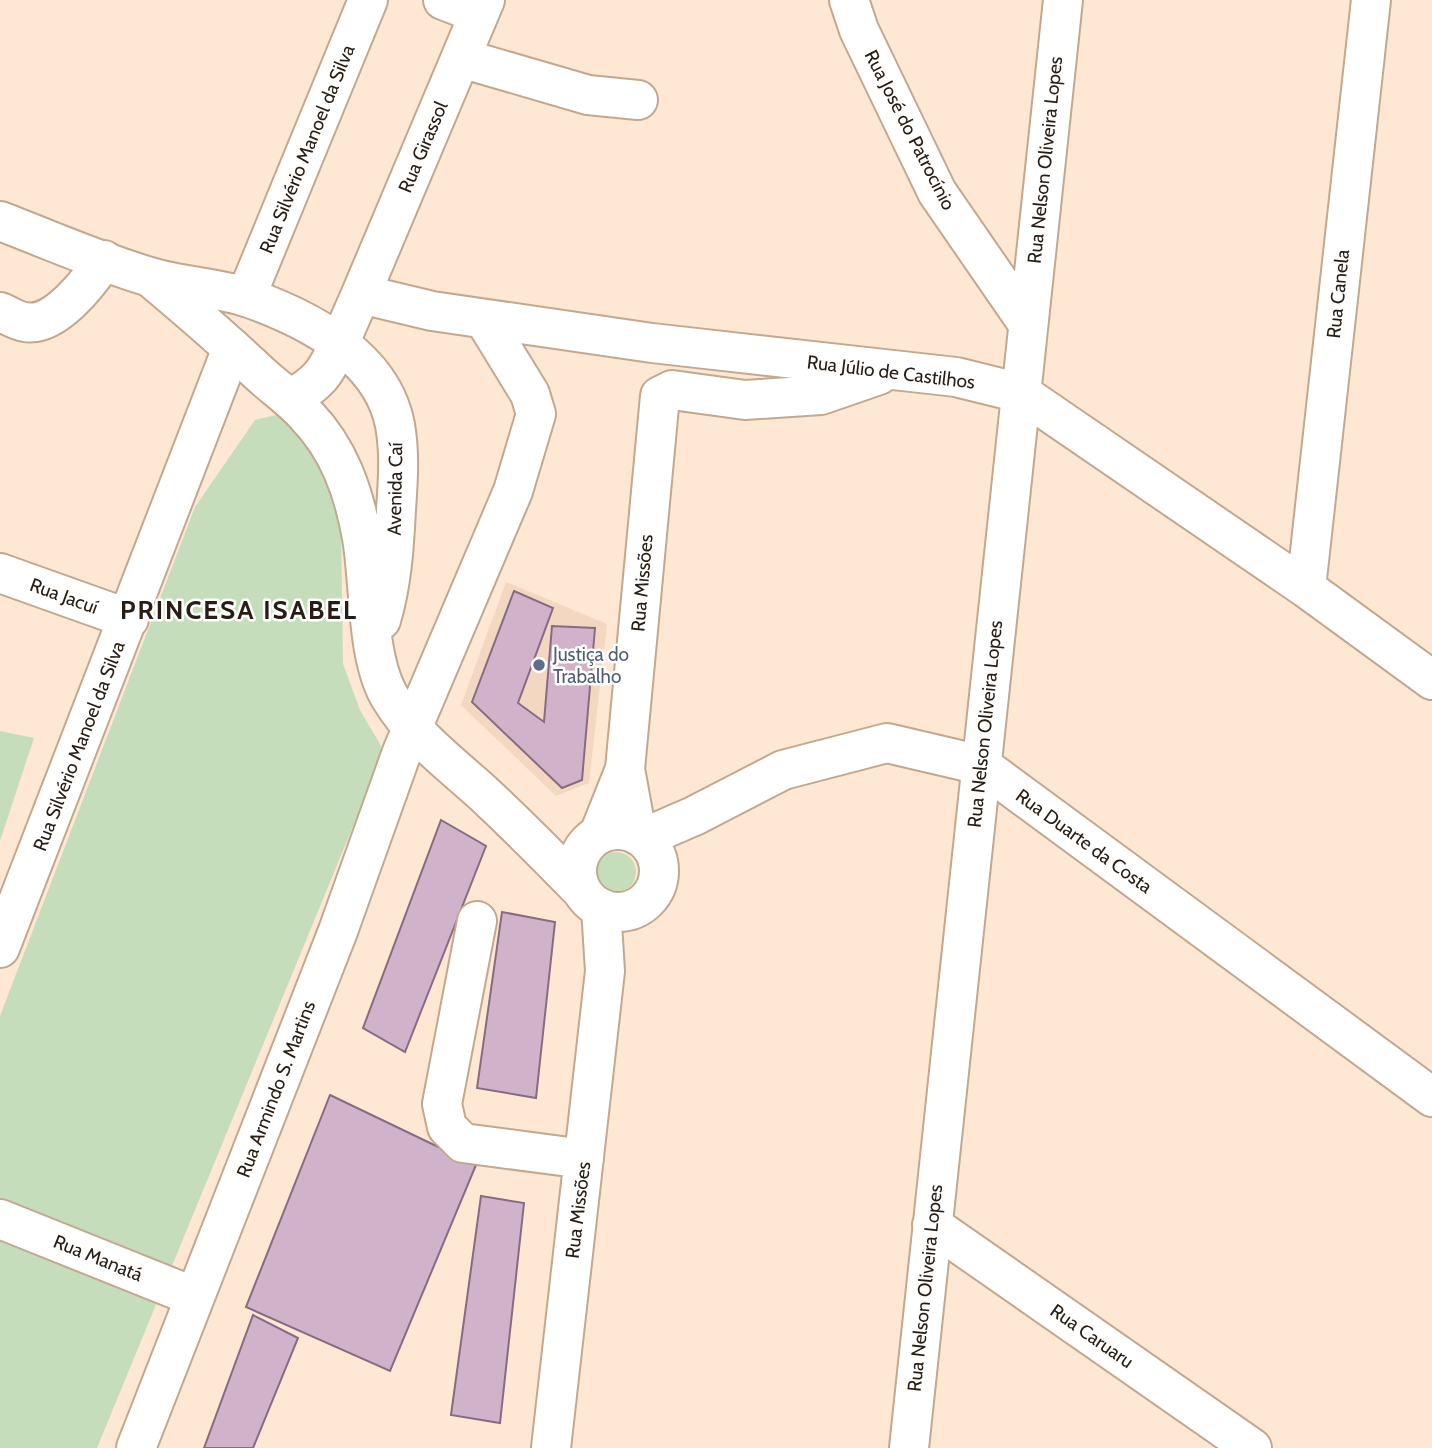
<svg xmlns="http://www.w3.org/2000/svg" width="1432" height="1448" viewBox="0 0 1432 1448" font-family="Cabin,sans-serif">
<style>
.built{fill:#f3d7c0}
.green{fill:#c5ddbb}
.building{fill:#d0b3cb;stroke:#866c82;stroke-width:2}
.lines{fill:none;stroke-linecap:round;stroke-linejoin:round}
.minor-casing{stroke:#c3a890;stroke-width:42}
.major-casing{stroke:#c3a890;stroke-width:42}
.minor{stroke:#fff;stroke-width:38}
.major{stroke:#fff;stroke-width:38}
.service-dot{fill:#5c6f8a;stroke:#fff;stroke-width:2.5}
.labels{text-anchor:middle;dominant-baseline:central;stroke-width:5;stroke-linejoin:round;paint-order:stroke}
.street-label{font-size:19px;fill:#281d14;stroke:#fff}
.service-label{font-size:19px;fill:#4e5e75;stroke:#fff;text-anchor:start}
.district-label{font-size:26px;font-weight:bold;letter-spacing:2px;fill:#281d14;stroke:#fff}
</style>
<rect width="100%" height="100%" fill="#fee7d3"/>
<path class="built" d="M 506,582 L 607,624 L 589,783 L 556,796 L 461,705 Z"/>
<path class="green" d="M 276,415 L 298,422 L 317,447 L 341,526 L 343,664 L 360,710 L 384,751 L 97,1448 L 0,1448 L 0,1016 L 195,507 L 255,420 Z
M 0,731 L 34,738 L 0,841 Z
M596 872a20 20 0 1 1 40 0a20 20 0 1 1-40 0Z"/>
<path class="building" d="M 514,591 L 553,608 L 518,703 L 544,722 L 552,626 L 595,628 L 582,780 L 562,788 L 472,702 Z
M 441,820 L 486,846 L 405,1052 L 363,1028 Z
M 502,912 L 555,922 L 536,1098 L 477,1088 Z
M 330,1095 L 476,1165 L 390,1371 L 246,1307 Z
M 481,1196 L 524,1203 L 500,1423 L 451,1415 Z
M 253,1315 L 298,1338 L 253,1448 L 204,1448 Z"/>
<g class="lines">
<defs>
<path id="minor" d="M 443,0 L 479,14
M 849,0 L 859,30 L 937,192 L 1028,324
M 461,58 L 588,95 L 638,100
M 361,294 L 485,0
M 246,297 L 368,0
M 0,312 C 8,315 17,321 25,322 C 55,328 90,281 104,260
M 339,344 L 361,294 L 432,311 L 652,343 L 956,377 L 1021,393 L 1306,588 L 1432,680
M 0,573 L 129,619
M 1306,588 L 1371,0
M 599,834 L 625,769
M 637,835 L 625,769 L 660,396 L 672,390 L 745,400 L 821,395 L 879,375
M 477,921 L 442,1104 L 447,1127 L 463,1143 L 584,1159
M 0,948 L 232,348
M 0,1219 L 195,1297
M 932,1225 L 1252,1448
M 136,1448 L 338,931 L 402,752 L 513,491 L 536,414 L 530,394 L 484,319
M 551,1448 L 605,971 L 601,908
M 909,1448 L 1063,0"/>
<path id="major" d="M 0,221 C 50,240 99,262 150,277 C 182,287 217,287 249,298 C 308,319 382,357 395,425 C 400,453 398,481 396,510 C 394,547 392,583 381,620
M 151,278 C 188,309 224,340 259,373 C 274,387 292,399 306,415 C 339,449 354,492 362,538 C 370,584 366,660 391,699 C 414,737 451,764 484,794 C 517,825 550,858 582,891
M 290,399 C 319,383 325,374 339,344
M577 871a41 41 0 1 1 82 0a41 41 0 1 1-82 0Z
M 643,838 L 694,816 L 783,770 L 887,743 L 981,765 L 1432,1097"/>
</defs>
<use href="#minor" class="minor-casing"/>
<use href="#major" class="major-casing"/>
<use href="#minor" class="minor"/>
<use href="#major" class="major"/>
</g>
<circle class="service-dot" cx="539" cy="665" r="7"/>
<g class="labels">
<g class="street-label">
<text transform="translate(910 130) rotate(63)">Rua José do Patrocínio</text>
<text transform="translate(423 147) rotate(-67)">Rua Girassol</text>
<text transform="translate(307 149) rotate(-68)">Rua Silvério Manoel da Silva</text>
<text transform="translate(1045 160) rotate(-84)">Rua Nelson Oliveira Lopes</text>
<text transform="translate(1338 294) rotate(-84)">Rua Canela</text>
<text transform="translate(891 372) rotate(7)">Rua Júlio de Castilhos</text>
<text transform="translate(395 489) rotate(-89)">Avenida Caí</text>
<text transform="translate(642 583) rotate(-85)">Rua Missões</text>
<text transform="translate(64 596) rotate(20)">Rua Jacuí</text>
<text transform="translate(985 724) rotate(-84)">Rua Nelson Oliveira Lopes</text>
<text transform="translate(79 746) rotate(-69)">Rua Silvério Manoel da Silva</text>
<text transform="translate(1084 841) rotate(36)">Rua Duarte da Costa</text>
<text transform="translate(276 1089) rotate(-69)">Rua Armindo S. Martins</text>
<text transform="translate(578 1210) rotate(-83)">Rua Missões</text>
<text transform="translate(98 1258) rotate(22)">Rua Manatá</text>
<text transform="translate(925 1288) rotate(-84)">Rua Nelson Oliveira Lopes</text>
<text transform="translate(1092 1336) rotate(35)">Rua Caruaru</text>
</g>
<g class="service-label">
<text x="553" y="654">Justiça do<tspan x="553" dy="22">Trabalho</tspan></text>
</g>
<g class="district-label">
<text x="239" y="610">PRINCESA ISABEL</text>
</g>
</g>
</svg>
